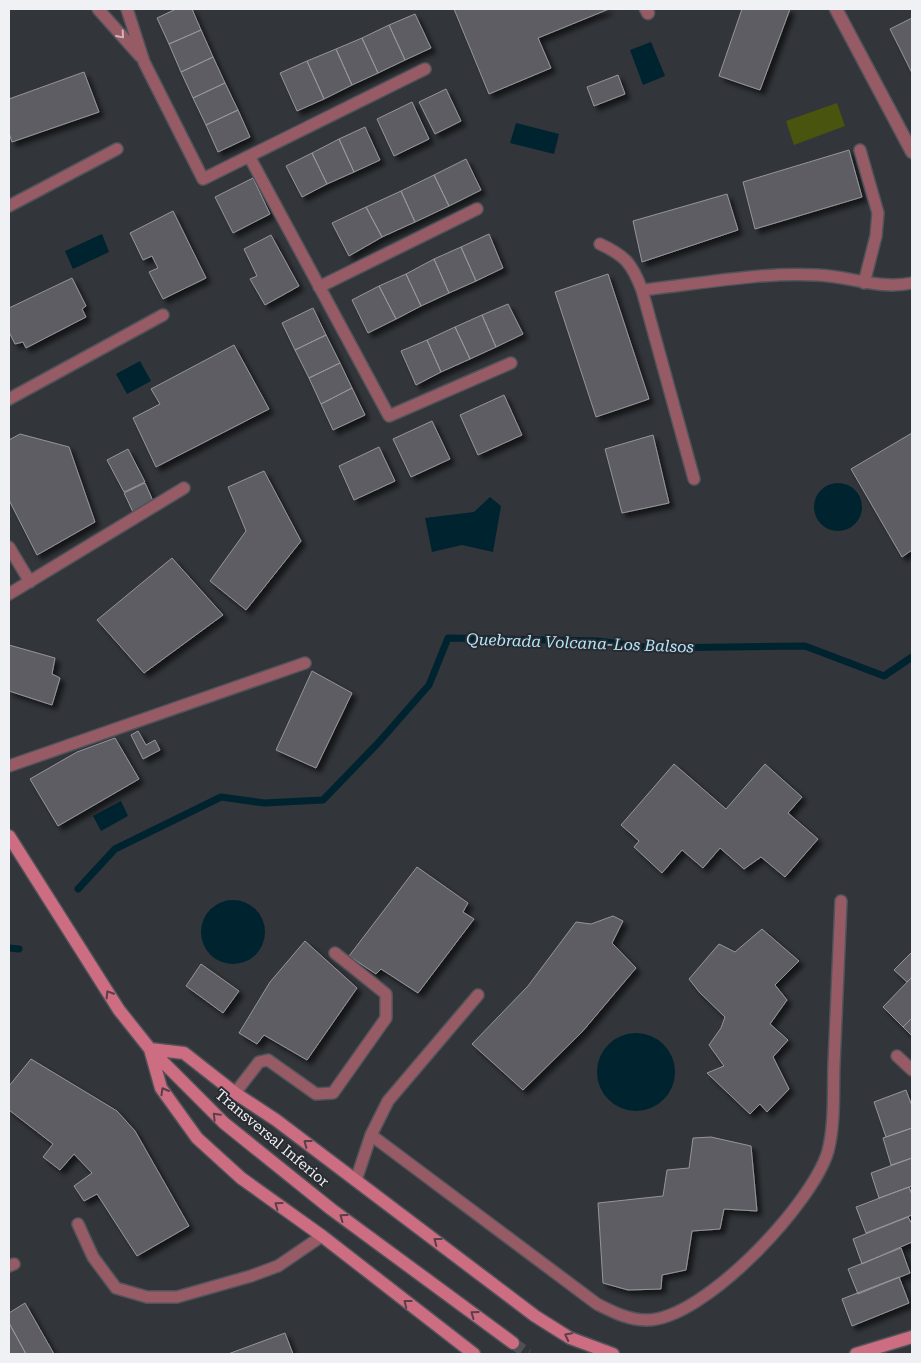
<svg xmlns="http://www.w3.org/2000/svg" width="921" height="1363" viewBox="0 0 921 1363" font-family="'Roboto Serif',serif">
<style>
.green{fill:#49540f}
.water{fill:#002330}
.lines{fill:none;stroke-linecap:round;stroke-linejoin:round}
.stream{stroke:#002330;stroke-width:7}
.building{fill:#5d5d63;stroke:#95959c;filter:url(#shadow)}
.secondary-tunnel{stroke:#4e5156;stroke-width:12;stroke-dasharray:12 6;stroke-linecap:butt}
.lane-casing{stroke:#505358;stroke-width:14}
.street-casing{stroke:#505358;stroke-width:15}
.secondary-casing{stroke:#505358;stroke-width:15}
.lane{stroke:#975b66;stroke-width:11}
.street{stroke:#975b66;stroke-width:12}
.secondary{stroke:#cd6d82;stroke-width:12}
.oneway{stroke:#ccb5bc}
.oneway2{stroke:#5a3f49}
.labels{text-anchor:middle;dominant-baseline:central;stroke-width:4;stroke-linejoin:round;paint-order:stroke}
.street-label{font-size:15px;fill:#eff1f5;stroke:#282b30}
.water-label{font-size:16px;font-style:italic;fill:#b4e6fc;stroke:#282b30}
</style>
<defs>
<filter id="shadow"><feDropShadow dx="4.5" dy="4.5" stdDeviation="2.5" flood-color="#0009"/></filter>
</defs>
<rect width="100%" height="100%" fill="#32353a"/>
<path class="green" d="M 837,103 L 845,126 L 794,145 L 786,121 Z"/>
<path class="water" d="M 651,42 L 665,76 L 643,85 L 630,50 Z
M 516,123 L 559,134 L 554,154 L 510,143 Z
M 102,234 L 109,252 L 73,269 L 65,251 Z
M 140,361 L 151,381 L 127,394 L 116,374 Z
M814 507a24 24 0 1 1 48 0a24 24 0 1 1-48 0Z
M 490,497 L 501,506 L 493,552 L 462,545 L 432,552 L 425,518 L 474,512 Z
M 121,801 L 128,816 L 101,831 L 93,816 Z
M201 932a32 32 0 1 1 64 0a32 32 0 1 1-64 0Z
M597 1072a39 39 0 1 1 78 0a39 39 0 1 1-78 0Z"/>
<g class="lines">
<path class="stream" d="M 78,889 L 115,849 L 221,797 L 264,803 L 323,800 L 379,742 L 429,685 L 448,638 L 598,641 L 653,648 L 805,646 L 884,676 L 912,657
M 9,948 L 19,949"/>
</g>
<path class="building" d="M 176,9 L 192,9 L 201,30 L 169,44 L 157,18 Z
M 454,9 L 609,9 L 538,38 L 551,68 L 489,94 Z
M 742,9 L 790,9 L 760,90 L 719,76 Z
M 415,14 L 431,48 L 405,60 L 389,25 Z
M 912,18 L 912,73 L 890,29 Z
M 389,25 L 405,60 L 378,73 L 362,38 Z
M 201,30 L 213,57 L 181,72 L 169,44 Z
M 362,38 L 378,73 L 352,85 L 336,49 Z
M 336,49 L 352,85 L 324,99 L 307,61 Z
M 213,57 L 225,83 L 193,98 L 181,72 Z
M 307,61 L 324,99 L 297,111 L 280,73 Z
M 84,72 L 99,112 L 12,142 L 9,133 L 9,99 Z
M 618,75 L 625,94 L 594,106 L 587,87 Z
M 225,83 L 238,110 L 206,125 L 193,98 Z
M 446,89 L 461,121 L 435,134 L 419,102 Z
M 412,102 L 429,139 L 394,156 L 377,119 Z
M 238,110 L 250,137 L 218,152 L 206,125 Z
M 365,127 L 380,160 L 354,172 L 339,139 Z
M 339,139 L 354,172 L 327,184 L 312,153 Z
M 849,150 L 862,197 L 755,229 L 743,182 Z
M 312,153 L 327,184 L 302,197 L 286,166 Z
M 466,159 L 481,190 L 449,206 L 434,175 Z
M 434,175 L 449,206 L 415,222 L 401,191 Z
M 253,178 L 270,214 L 233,233 L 215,197 Z
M 401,191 L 415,222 L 382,237 L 366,207 Z
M 727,194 L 738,230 L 642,262 L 633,221 Z
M 366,207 L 382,237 L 349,256 L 332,223 Z
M 173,211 L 206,278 L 163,299 L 149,272 L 158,268 L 152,256 L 143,260 L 130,233 Z
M 489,234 L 503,268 L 476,281 L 461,247 Z
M 271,235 L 299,286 L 265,305 L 250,279 L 257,276 L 244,249 Z
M 461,247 L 476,281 L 449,293 L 434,259 Z
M 434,259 L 449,293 L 421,306 L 406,274 Z
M 406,274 L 421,306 L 396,319 L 379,286 Z
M 608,274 L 649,399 L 596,417 L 555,292 Z
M 72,278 L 86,306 L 82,309 L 86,317 L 26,348 L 23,342 L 15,344 L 9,332 L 9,308 Z
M 379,286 L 396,319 L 368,333 L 352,300 Z
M 508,304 L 523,334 L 496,347 L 482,315 Z
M 313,308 L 326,335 L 295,350 L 282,323 Z
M 482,315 L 496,347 L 470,359 L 455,327 Z
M 455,327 L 470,359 L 441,372 L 427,340 Z
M 326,335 L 340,363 L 309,378 L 295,350 Z
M 427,340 L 441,372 L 416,385 L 401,351 Z
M 234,345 L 269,409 L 156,467 L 133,418 L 160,404 L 151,389 Z
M 340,363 L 352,388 L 321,404 L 309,378 Z
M 352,388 L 365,415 L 333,430 L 321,404 Z
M 504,395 L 522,435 L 478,455 L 460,415 Z
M 432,421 L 450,459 L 411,477 L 393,439 Z
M 912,433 L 912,550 L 902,557 L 851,469 Z
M 20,434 L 69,447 L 95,522 L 37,555 L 9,500 L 9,440 Z
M 653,435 L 669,503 L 622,513 L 605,449 Z
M 379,447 L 395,481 L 354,500 L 339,466 Z
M 128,449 L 145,482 L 124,492 L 107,460 Z
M 264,471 L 301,541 L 246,610 L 210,581 L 246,531 L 228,487 Z
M 145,483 L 153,501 L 133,512 L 124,493 Z
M 172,558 L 223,615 L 144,673 L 97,620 Z
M 9,645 L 55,658 L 52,674 L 60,678 L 52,705 L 9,691 Z
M 312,671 L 352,693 L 316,768 L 276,750 Z
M 138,731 L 146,745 L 155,740 L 160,750 L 143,759 L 131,735 Z
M 115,738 L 139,779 L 58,826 L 30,779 L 77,752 Z
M 674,764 L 726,809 L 765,764 L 802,797 L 788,813 L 818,839 L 785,877 L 761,857 L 744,869 L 720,848 L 703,868 L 682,850 L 662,873 L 634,847 L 639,841 L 621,825 Z
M 417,867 L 468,903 L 463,912 L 474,919 L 418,993 L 381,969 L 376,974 L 349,956 Z
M 613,916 L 623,921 L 612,943 L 636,968 L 582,1032 L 523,1090 L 472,1044 L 528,986 L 576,922 L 591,924 Z
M 762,929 L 799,961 L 775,985 L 787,1000 L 770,1024 L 788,1040 L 773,1057 L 789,1089 L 767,1112 L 760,1104 L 750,1114 L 707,1073 L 724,1066 L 709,1045 L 721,1028 L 725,1017 L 700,993 L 689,979 L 719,944 L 735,952 Z
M 305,941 L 357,988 L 307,1060 L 264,1035 L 257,1044 L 239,1033 L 270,982 Z
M 912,952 L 912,977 L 907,982 L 894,970 Z
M 201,964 L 239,991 L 223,1013 L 186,986 Z
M 912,977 L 912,1018 L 903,1027 L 883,1007 Z
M 912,1018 L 912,1036 L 903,1027 Z
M 31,1059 L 117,1111 L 135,1131 L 189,1226 L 137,1256 L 97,1194 L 84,1201 L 74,1186 L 92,1173 L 74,1154 L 60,1170 L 43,1157 L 53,1144 L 9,1110 L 9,1086 Z
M 906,1090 L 912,1106 L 912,1128 L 886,1137 L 874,1102 Z
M 912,1128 L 912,1158 L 891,1165 L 883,1138 Z
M 711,1137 L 751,1146 L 757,1211 L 724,1209 L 720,1229 L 692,1231 L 686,1270 L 662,1275 L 661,1289 L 628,1290 L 603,1283 L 598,1203 L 663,1196 L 667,1170 L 689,1168 L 693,1138 Z
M 912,1158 L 912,1186 L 879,1198 L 871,1173 Z
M 909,1187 L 912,1195 L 912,1215 L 866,1233 L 856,1207 Z
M 908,1217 L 912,1224 L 912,1242 L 862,1264 L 853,1239 Z
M 901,1248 L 910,1273 L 858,1294 L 848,1269 Z
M 899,1277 L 909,1303 L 852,1326 L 842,1299 Z
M 25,1303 L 54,1354 L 26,1354 L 9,1323 L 9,1313 Z
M 9,1323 L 26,1354 L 9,1354 Z
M 285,1333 L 293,1354 L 228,1354 Z"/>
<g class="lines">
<path class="secondary-tunnel" d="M 513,1343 L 528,1354"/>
<defs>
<path id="lane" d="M 98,9 L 140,56
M 127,9 L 144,62 L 203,179 L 425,69
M 860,150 L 878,213 L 876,236 L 864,283
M 249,156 L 389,416 L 511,363
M 9,206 L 117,149
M 600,244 C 626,256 632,264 642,290 C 699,284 759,272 817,275 C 850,276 880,290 912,283
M 319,287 L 477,209
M 642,290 L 694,479
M 9,399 L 163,315
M 9,547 L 30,582
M 9,594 L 184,488
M 9,766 L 305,663
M 897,1056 L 912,1070
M 235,1093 L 259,1062 L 268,1060 L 316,1094 L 333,1093 L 386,1018 L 386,994 L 335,953
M 371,1135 L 597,1304 C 613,1312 628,1320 646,1320 C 703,1321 813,1203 828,1151 C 835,1124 833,1092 834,1064 C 836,1010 839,955 841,901
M 356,1180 L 371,1135 L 388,1101 L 478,995
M 78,1224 L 93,1257 L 116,1288 L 147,1297 L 177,1297 L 251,1276 L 278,1266 L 322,1236
M 9,1266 L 14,1264"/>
<path id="street" d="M 646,9 L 648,13
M 836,9 L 912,152"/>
<path id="secondary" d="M 9,836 L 119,1010 L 150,1049 L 224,1123 L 331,1209 L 513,1343
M 474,1354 L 322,1236 L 241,1178 L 197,1138 L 161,1088 L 150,1049 L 184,1053 L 235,1093 L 276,1120 L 535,1316 L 570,1338 L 613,1354
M 856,1354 L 912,1337"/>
</defs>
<use href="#lane" class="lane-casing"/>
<use href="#street" class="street-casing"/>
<use href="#secondary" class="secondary-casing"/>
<use href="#lane" class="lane"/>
<use href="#street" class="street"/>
<use href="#secondary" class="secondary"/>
</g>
<defs><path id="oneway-chevron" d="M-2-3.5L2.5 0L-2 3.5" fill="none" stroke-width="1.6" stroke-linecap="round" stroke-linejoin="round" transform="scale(1.25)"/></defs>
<use class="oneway" href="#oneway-chevron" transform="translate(121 35) rotate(49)"/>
<g class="oneway2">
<use href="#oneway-chevron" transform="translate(109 994) rotate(-122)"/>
<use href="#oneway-chevron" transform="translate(164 1091) rotate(-120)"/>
<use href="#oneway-chevron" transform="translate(216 1116) rotate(-135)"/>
<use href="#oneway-chevron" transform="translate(307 1143) rotate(-143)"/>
<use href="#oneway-chevron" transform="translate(278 1205) rotate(-144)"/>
<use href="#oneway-chevron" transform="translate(343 1217) rotate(-144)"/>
<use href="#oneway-chevron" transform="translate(437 1241) rotate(-143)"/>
<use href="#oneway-chevron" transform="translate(407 1303) rotate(-142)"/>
<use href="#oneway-chevron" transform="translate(474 1314) rotate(-144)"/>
<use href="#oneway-chevron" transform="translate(568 1336) rotate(-153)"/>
</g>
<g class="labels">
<g class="street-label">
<text transform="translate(272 1138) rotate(40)">Transversal Inferior</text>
</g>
<g class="water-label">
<text transform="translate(580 643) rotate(2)">Quebrada Volcana-Los Balsos</text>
</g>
</g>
<rect width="921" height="1363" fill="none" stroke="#eff1f5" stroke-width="20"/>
</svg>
